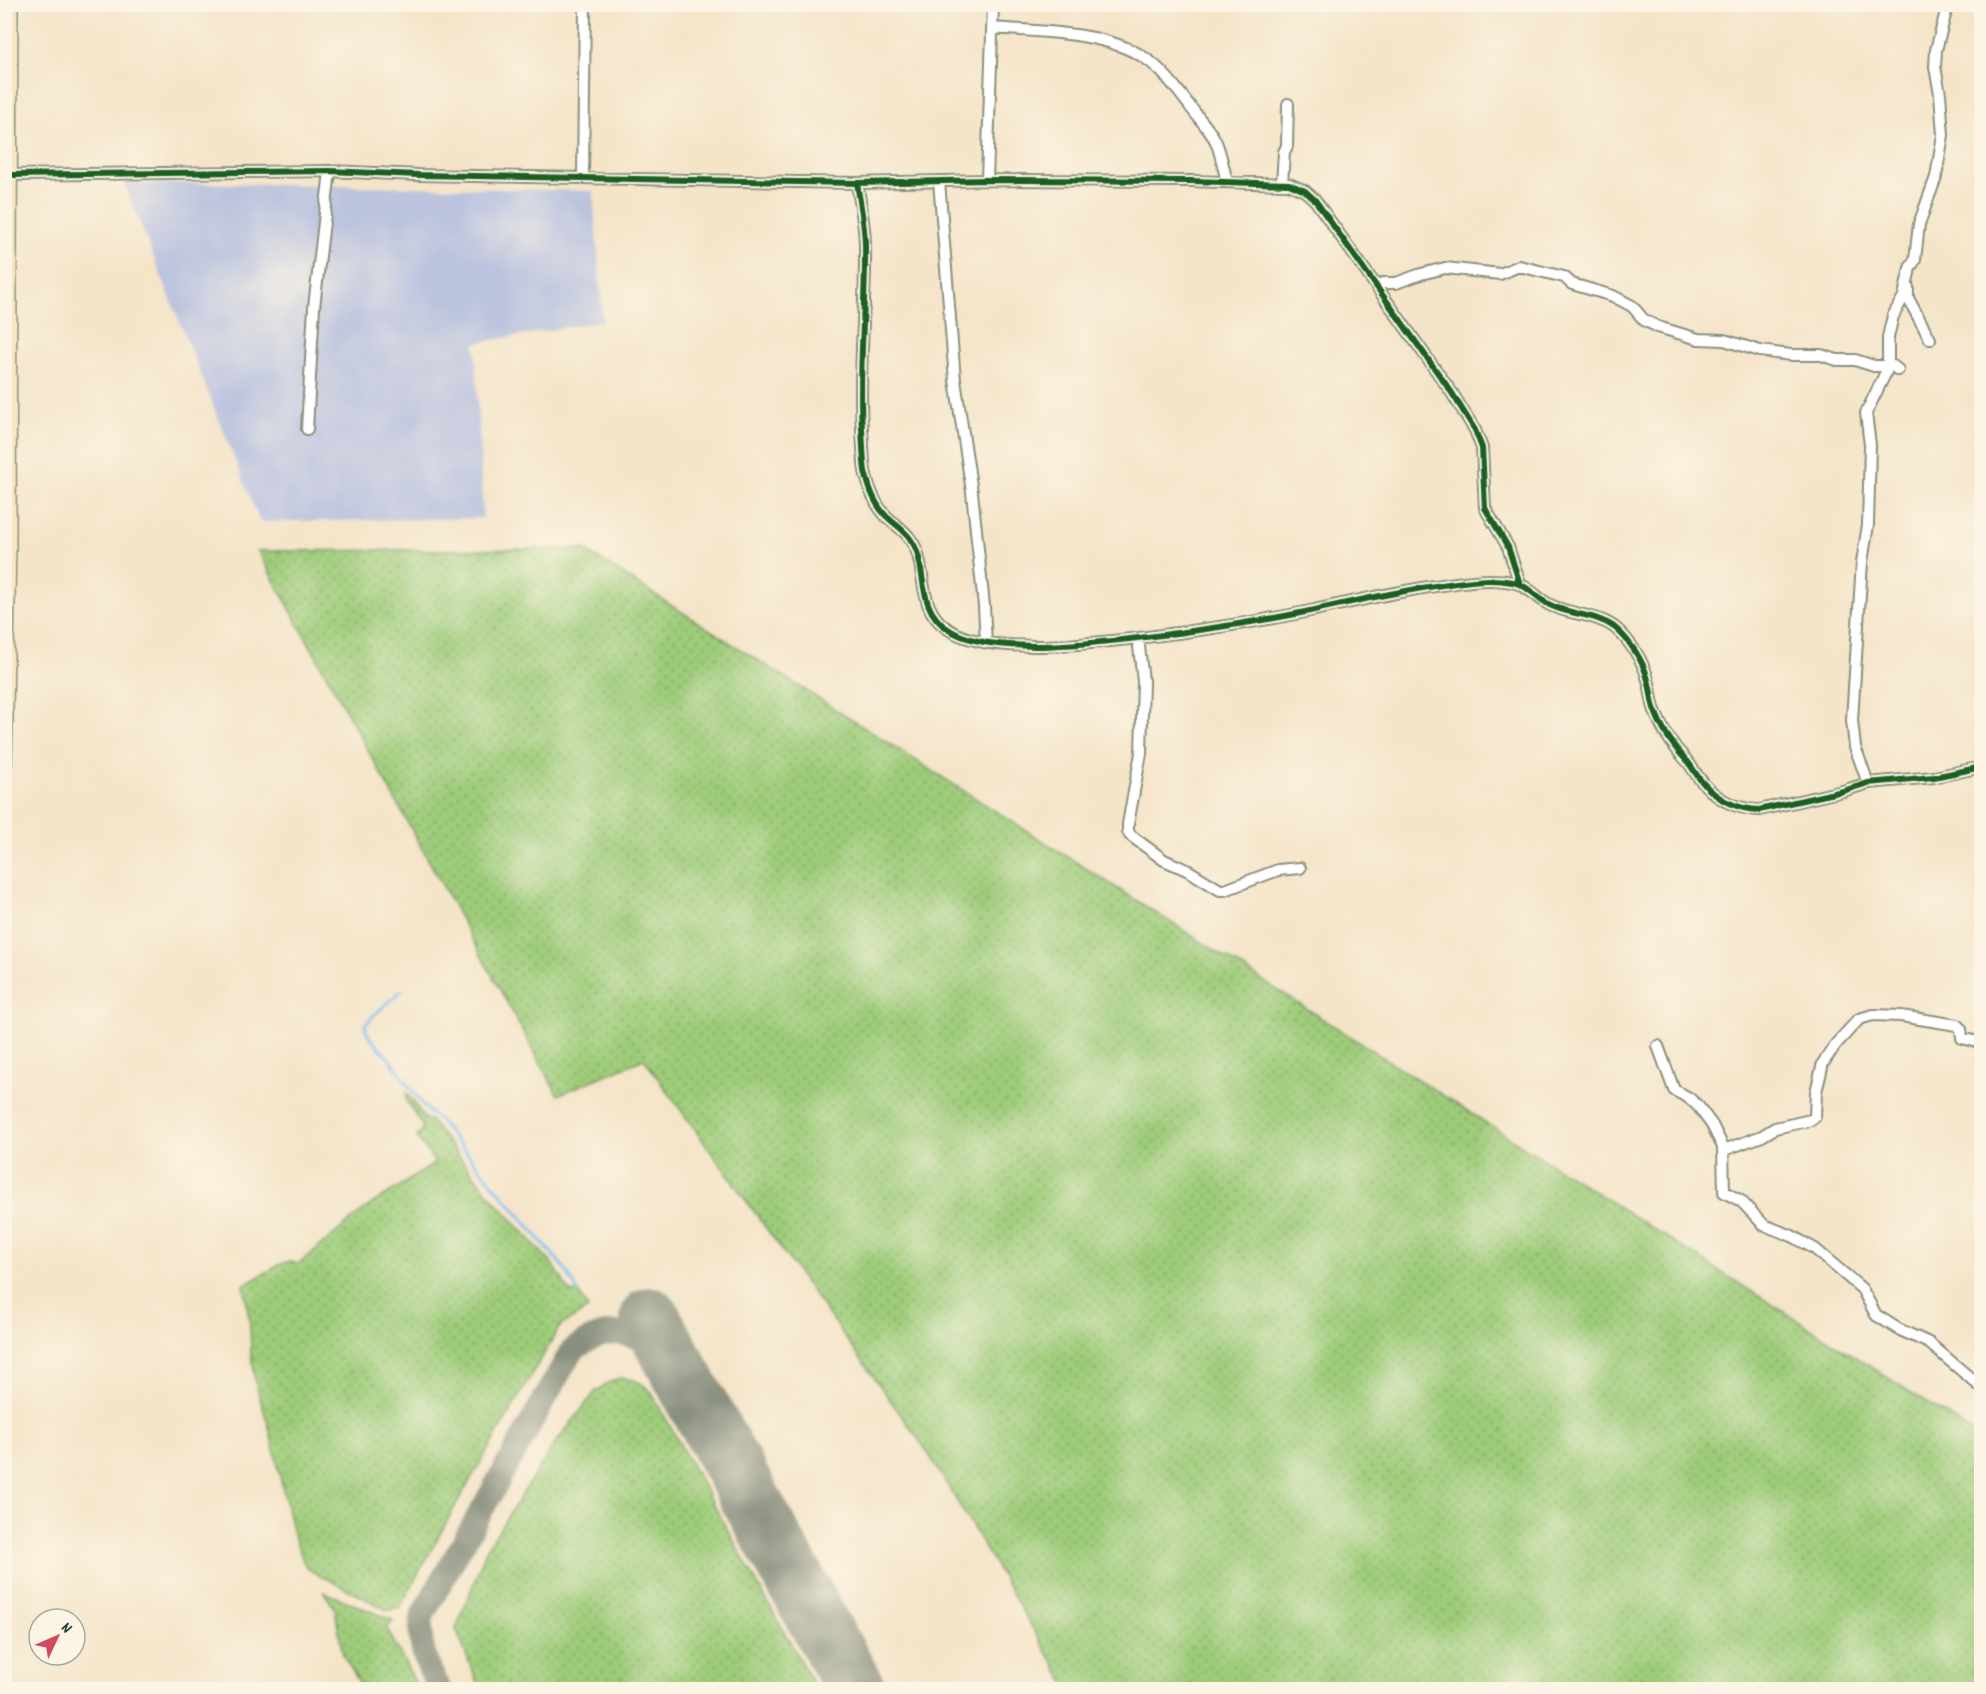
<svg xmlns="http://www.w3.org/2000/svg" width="1986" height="1694" viewBox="0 0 1986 1694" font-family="Dekko,sans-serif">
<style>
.industrial{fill:#bbc3de}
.grass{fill:url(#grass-dots);stroke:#5e8456;stroke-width:1.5}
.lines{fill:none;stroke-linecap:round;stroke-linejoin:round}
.stream{stroke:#7ebdf2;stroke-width:3}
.taxiway{stroke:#8a907e;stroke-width:24}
.runway{stroke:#8a907e;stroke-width:60}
.minor-casing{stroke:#8a907e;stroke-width:14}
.secondary-casing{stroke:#8a907e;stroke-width:18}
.minor{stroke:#fff;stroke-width:10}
.secondary{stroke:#f9e7c3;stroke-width:15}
.cycleway-casing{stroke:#fcf5e5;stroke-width:10}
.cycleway{stroke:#1b5e20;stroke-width:6}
</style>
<defs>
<pattern id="grass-dots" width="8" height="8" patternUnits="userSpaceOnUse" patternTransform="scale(1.5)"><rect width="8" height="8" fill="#9ecc79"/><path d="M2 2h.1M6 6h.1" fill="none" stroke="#80a764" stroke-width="1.8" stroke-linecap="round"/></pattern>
</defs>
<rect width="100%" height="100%" fill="#fcf5e5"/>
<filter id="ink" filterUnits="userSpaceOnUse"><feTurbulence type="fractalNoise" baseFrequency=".0167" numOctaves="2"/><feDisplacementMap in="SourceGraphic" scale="12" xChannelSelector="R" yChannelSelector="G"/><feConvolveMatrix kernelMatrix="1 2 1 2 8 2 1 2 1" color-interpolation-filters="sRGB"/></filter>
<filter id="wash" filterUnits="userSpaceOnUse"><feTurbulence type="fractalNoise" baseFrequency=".008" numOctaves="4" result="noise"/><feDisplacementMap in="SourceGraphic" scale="24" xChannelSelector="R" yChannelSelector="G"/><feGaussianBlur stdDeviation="1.35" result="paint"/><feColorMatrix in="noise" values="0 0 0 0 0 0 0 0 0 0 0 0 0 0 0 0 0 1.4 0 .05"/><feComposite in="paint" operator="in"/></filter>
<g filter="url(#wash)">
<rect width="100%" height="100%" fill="#f4e4c8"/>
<path class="industrial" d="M 124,183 L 270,184 L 593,191 L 603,321 L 475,343 L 483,518 L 260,522 Z"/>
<path class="grass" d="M 583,549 L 1981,1437 L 1981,1689 L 1069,1689 L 927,1451 L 644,1059 L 558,1095 L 258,551 Z
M 407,1093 L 425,1119 L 430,1120 L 493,1199 L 554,1266 L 570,1293 L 578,1291 L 588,1309 L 560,1326 L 458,1501 L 399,1609 L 387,1610 L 308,1569 L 304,1563 L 293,1534 L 269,1427 L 257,1389 L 251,1354 L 250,1325 L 244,1285 L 279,1265 L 289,1261 L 298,1264 L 367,1207 L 435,1163 L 417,1137 L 423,1127 L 406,1100 Z
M 619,1378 C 634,1378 641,1382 651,1392 L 816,1689 L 480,1689 L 456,1629 L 487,1548 L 554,1445 L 595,1392 L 606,1384 Z
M 324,1592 L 393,1620 L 387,1629 L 419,1689 L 363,1689 L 343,1655 L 335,1609 Z"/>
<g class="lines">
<path class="stream" d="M 402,990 L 374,1015 L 365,1025 C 366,1038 379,1046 387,1056 C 402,1073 421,1109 438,1119 L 565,1269 L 578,1291"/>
<path class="taxiway" d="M 440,1690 C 426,1664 416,1643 423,1614 L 571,1352 C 606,1322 635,1332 670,1354"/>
<path class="runway" d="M 650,1317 L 856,1690"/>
</g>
</g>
<g filter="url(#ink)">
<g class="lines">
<defs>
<path id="minor" d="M 992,28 C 1040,32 1104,31 1145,58 C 1163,70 1176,88 1189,105 C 1197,116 1207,127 1214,138 C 1220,148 1224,171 1227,182
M 9,175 L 330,171 L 418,175 L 857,183 L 987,180 L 1191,181 L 1289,184 L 1305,191 L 1315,200 L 1452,393 L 1475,430 L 1482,448 L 1485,508 L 1508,547 L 1520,584
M 583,177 L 585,4
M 987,180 L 993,4
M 939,181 L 955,380 L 972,492 L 984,606 L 986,643
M 857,183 C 860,203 865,225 865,246 C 866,307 858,368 862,429 C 863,443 863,458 865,471 C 869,488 874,503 886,516 C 894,524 905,530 911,540 C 929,565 914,607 948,629 C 994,661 1129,639 1185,632 C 1226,626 1269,620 1310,611 C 1356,601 1402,590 1449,584 C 1469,581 1491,578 1512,582 C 1526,584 1536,597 1548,604 C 1568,615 1594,613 1614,627 C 1629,639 1644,662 1648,680 C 1651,689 1651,699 1654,708 C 1661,729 1672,745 1687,761 C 1693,768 1697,777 1704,784 C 1718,800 1737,809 1759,810 L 1843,791 L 1868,783 L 1934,777 L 1982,767
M 1282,184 L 1284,152 L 1287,146 L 1288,104
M 1376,286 L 1383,283 L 1396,283 L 1421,274 L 1445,268 L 1500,274 L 1519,266 L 1564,277 L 1572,284 L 1613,296 L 1632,306 L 1644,320 L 1658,327 L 1698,339 L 1724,340 L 1760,351 L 1791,355 L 1821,355 L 1837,360 L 1855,360 L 1874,366 L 1893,366 L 1898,370
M 1908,287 L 1908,298 L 1930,339
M 307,429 L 314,307 L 330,171
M 1138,638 L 1143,681 L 1141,753 L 1128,824 L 1128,831 L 1130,835 L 1164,860 L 1189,871 L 1220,890 L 1225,890 L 1278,870 L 1300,868
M 1868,783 L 1855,747 L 1852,720 L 1862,562 L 1868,525 L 1870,445 L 1866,413 L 1886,372 L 1888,366 L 1888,337 L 1893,316 L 1904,296 L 1910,268 L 1915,260 L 1919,224 L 1936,177 L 1943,135 L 1940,94 L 1935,67 L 1936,50 L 1948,4
M 1658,1046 L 1674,1090 L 1689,1098 L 1698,1106 L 1712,1125 L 1723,1147 L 1724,1192 L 1741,1201 L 1764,1225 L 1792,1236 L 1815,1249 L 1862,1289 L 1876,1315 L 1898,1329 L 1929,1343 L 1982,1388
M 1724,1150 L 1762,1136 L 1775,1128 L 1811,1120 L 1815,1117 L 1816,1092 L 1823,1063 L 1836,1044 L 1859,1019 L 1873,1015 L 1901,1016 L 1957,1025 L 1961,1029 L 1962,1038 L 1982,1043"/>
<path id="secondary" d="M 4,764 L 8,544 L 10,4"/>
</defs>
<use href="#minor" class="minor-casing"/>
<use href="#secondary" class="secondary-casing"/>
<use href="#minor" class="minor"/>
<use href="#secondary" class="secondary"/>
<defs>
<path id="cycleway" d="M 9,175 L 330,171 L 418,175 L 857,183 L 987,180 L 1191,181 L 1289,184 L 1305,191 L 1315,200 L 1452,393 L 1475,430 L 1482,448 L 1485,508 L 1508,547 L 1520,584
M 857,183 C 860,203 865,225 865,246 C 866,307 858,368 862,429 C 863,443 863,458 865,471 C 869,488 874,503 886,516 C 894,524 905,530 911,540 C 929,565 914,607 948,629 C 994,661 1129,639 1185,632 C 1226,626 1269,620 1310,611 C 1356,601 1402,590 1449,584 C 1469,581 1491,578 1512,582 C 1526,584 1536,597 1548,604 C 1568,615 1594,613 1614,627 C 1629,639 1644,662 1648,680 C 1651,689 1651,699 1654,708 C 1661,729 1672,745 1687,761 C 1693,768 1697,777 1704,784 C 1718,800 1737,809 1759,810 L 1843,791 L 1868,783 L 1934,777 L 1982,767"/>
</defs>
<use href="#cycleway" class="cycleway-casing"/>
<use href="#cycleway" class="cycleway"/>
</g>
</g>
<rect width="1986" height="1694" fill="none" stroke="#fcf5e5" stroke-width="24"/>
<g transform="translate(57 1637) rotate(46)"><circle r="28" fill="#fcf5e5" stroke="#a4ab9e" stroke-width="1.5"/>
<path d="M0-4.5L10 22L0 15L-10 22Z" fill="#d1495b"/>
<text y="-9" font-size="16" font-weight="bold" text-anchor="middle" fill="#1f3d34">N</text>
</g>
</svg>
